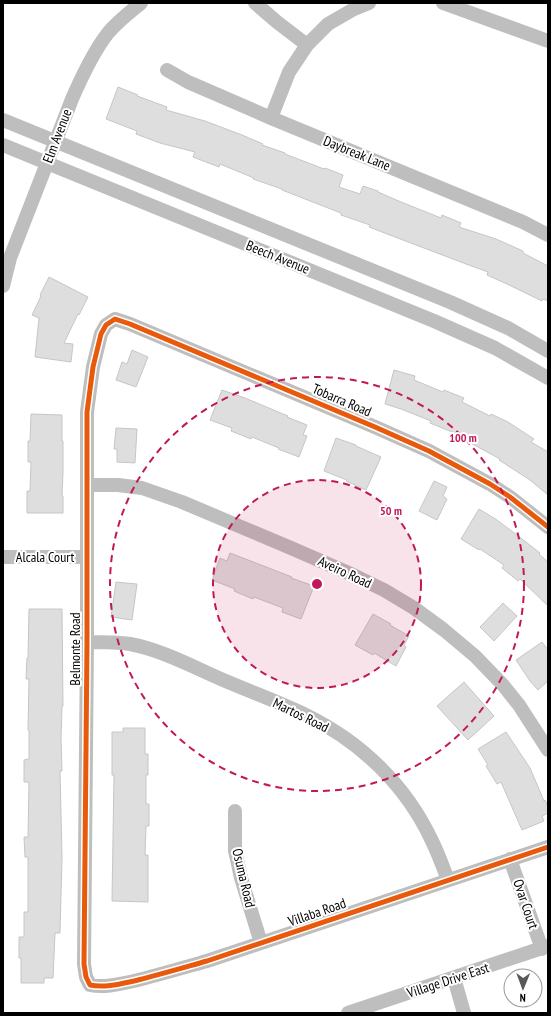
<svg xmlns="http://www.w3.org/2000/svg" width="551" height="1016" viewBox="0 0 551 1016" font-family="'PT Sans Narrow',sans-serif">
<style>
.building{fill:#dedede;stroke:#c6c6c6}
.lines{fill:none;stroke-linecap:round;stroke-linejoin:round}
.minor{stroke:#bebebe;stroke-width:14}
.cycleway-casing{stroke:#fff;stroke-width:8}
.cycleway{stroke:#e8590c;stroke-width:5}
.ring{fill:none;stroke:#c2185b;stroke-width:2;stroke-dasharray:7 5}
.labels{text-anchor:middle;dominant-baseline:central;stroke-width:4;stroke-linejoin:round;paint-order:stroke}
.street-label{font-size:14px;fill:#000;stroke:#fff}
.centre{fill:#c2185b;stroke:#fff;stroke-width:2}
.ring-label{font-size:12px;text-anchor:middle;font-weight:bold;fill:#c2185b;stroke:#fff;stroke-width:4;stroke-linejoin:round;paint-order:stroke}
</style>
<rect width="100%" height="100%" fill="#fff"/>
<path class="building" d="M 118,87 L 138,95 L 137,96 L 167,107 L 166,110 L 205,121 L 242,135 L 263,144 L 262,145 L 285,153 L 285,154 L 324,169 L 325,168 L 343,175 L 339,187 L 360,194 L 363,186 L 378,191 L 378,192 L 401,202 L 441,218 L 442,215 L 461,223 L 459,227 L 496,239 L 523,251 L 523,253 L 548,266 L 548,301 L 543,299 L 542,301 L 507,284 L 487,275 L 488,272 L 466,264 L 395,237 L 369,227 L 370,225 L 341,215 L 341,213 L 282,190 L 282,189 L 253,179 L 254,178 L 220,164 L 219,167 L 193,157 L 195,152 L 160,143 L 136,134 L 137,131 L 106,119 Z
M 49,277 L 88,297 L 79,315 L 78,314 L 64,343 L 73,344 L 71,362 L 35,357 L 39,318 L 32,315 L 41,296 L 40,295 Z
M 132,350 L 148,357 L 136,387 L 116,380 L 122,362 L 127,364 Z
M 394,370 L 415,376 L 414,380 L 443,392 L 444,390 L 464,398 L 462,402 L 490,416 L 491,414 L 508,422 L 534,439 L 531,442 L 548,452 L 548,495 L 530,480 L 499,460 L 500,459 L 456,435 L 457,434 L 430,423 L 431,421 L 401,409 L 385,404 Z
M 222,390 L 245,398 L 288,416 L 287,417 L 307,425 L 303,435 L 307,436 L 299,457 L 278,449 L 279,448 L 252,437 L 251,439 L 231,431 L 232,428 L 210,420 Z
M 31,414 L 62,415 L 62,441 L 63,441 L 63,472 L 62,496 L 63,496 L 63,513 L 27,513 L 27,491 L 30,491 L 31,462 L 28,462 L 28,441 L 30,441 Z
M 116,428 L 137,429 L 135,463 L 117,462 L 117,449 L 114,449 Z
M 336,438 L 356,445 L 356,446 L 381,457 L 366,490 L 346,481 L 347,480 L 324,471 Z
M 434,481 L 447,487 L 443,496 L 447,499 L 437,520 L 419,511 Z
M 479,509 L 497,520 L 517,535 L 540,553 L 539,554 L 548,562 L 548,606 L 520,579 L 518,581 L 502,568 L 504,565 L 480,549 L 479,550 L 461,539 Z
M 230,553 L 292,577 L 291,578 L 314,586 L 301,619 L 282,612 L 283,608 L 254,597 L 253,599 L 234,591 L 235,589 L 212,580 L 220,558 L 227,561 Z
M 116,582 L 137,584 L 132,620 L 111,617 Z
M 503,603 L 517,616 L 494,641 L 480,627 Z
M 29,609 L 62,609 L 63,706 L 62,706 L 61,739 L 62,771 L 60,771 L 62,857 L 60,933 L 55,933 L 53,978 L 44,978 L 44,983 L 21,983 L 21,958 L 19,958 L 19,937 L 24,937 L 24,912 L 28,912 L 28,857 L 25,857 L 24,837 L 28,837 L 29,782 L 24,782 L 24,760 L 29,759 L 29,730 L 28,730 L 29,679 L 26,679 L 27,658 L 28,658 Z
M 373,614 L 391,624 L 390,625 L 409,636 L 404,645 L 406,647 L 396,666 L 374,653 L 373,655 L 355,645 Z
M 542,642 L 548,650 L 548,681 L 538,690 L 530,681 L 516,660 Z
M 464,682 L 494,716 L 468,740 L 437,706 Z
M 123,728 L 145,728 L 145,754 L 148,754 L 148,775 L 146,775 L 146,804 L 149,804 L 149,826 L 146,826 L 145,855 L 148,855 L 148,902 L 112,901 L 114,775 L 112,775 L 112,732 L 123,732 Z
M 506,732 L 530,768 L 544,801 L 545,800 L 548,806 L 548,813 L 542,816 L 544,821 L 522,830 L 501,782 L 497,784 L 486,766 L 488,765 L 478,749 Z"/>
<g class="lines">
<path class="minor" d="M 255,3 L 277,22 L 307,45
M 443,3 L 548,41
M 167,70 L 188,82 L 271,118 L 523,222 L 548,235
M 271,118 L 289,72 L 307,45 L 328,24 L 354,9 L 369,3
M 3,120 L 450,302 L 508,328 L 548,351
M 3,145 L 434,321 L 495,348 L 548,378
M 3,286 L 10,258 L 72,99 C 82,76 93,52 108,33 C 118,21 130,12 141,3
M 88,485 L 118,485 L 142,488 L 182,502 L 291,548 L 353,575 L 384,590 L 414,608 L 444,630 L 475,656 L 503,685 L 519,705 L 548,750
M 548,527 L 510,497 L 490,484 L 429,451 L 375,427 L 130,324 L 115,319 L 106,325 L 101,334 L 93,367 L 87,412 L 87,642 L 84,964 L 86,977 L 90,985 C 104,988 120,984 134,981 C 158,975 182,968 207,961 L 548,847
M 3,557 L 87,557
M 87,642 C 101,642 116,642 130,644 C 163,650 197,669 228,682 C 254,693 281,703 306,715 C 361,742 406,785 432,841 C 438,853 443,867 448,880
M 235,811 L 235,851 L 238,864 L 241,878 L 261,943
M 510,859 L 542,949
M 454,978 L 464,1013
M 348,1013 L 548,946"/>
<defs>
<path id="cycleway" d="M 548,527 L 510,497 L 490,484 L 429,451 L 375,427 L 130,324 L 115,319 L 106,325 L 101,334 L 93,367 L 87,412 L 87,642 L 84,964 L 86,977 L 90,985 C 104,988 120,984 134,981 C 158,975 182,968 207,961 L 548,847"/>
</defs>
<use href="#cycleway" class="cycleway-casing"/>
<use href="#cycleway" class="cycleway"/>
</g>
<circle cx="317" cy="584" r="104" fill="#c2185b" fill-opacity=".12"/>
<g class="ring">
<circle cx="317" cy="584" r="104"/>
<circle cx="317" cy="584" r="207"/>
</g>
<g class="labels">
<g class="street-label">
<text transform="translate(57 136) rotate(-69)">Elm Avenue</text>
<text transform="translate(357 153) rotate(22)">Daybreak Lane</text>
<text transform="translate(278 257) rotate(22)">Beech Avenue</text>
<text transform="translate(342 400) rotate(23)">Tobarra Road</text>
<text x="45" y="557">Alcala Court</text>
<text transform="translate(345 572) rotate(25)">Aveiro Road</text>
<text transform="translate(75 649) rotate(-90)">Belmonte Road</text>
<text transform="translate(301 715) rotate(26)">Martos Road</text>
<text transform="translate(244 878) rotate(77)">Osuma Road</text>
<text transform="translate(526 904) rotate(71)">Ovar Court</text>
<text transform="translate(317 912) rotate(-19)">Villaba Road</text>
<text transform="translate(448 980) rotate(-18)">Village Drive East</text>
</g>
</g>
<circle cx="317" cy="584" r="6" class="centre"/>
<g class="ring-label">
<text x="463" y="442">100 m</text>
<text x="391" y="515">50 m</text>
</g>
<rect width="551" height="1016" fill="none" stroke="#000000" stroke-width="8"/>
<g transform="translate(523 988) rotate(181)"><circle r="19" fill="#ffffff" stroke="#999999"/>
<path d="M0-3L7 15L0 10L-7 15Z" fill="#595959"/>
<text y="-6" font-size="11" font-weight="bold" text-anchor="middle" fill="#000000">N</text>
</g>
</svg>
